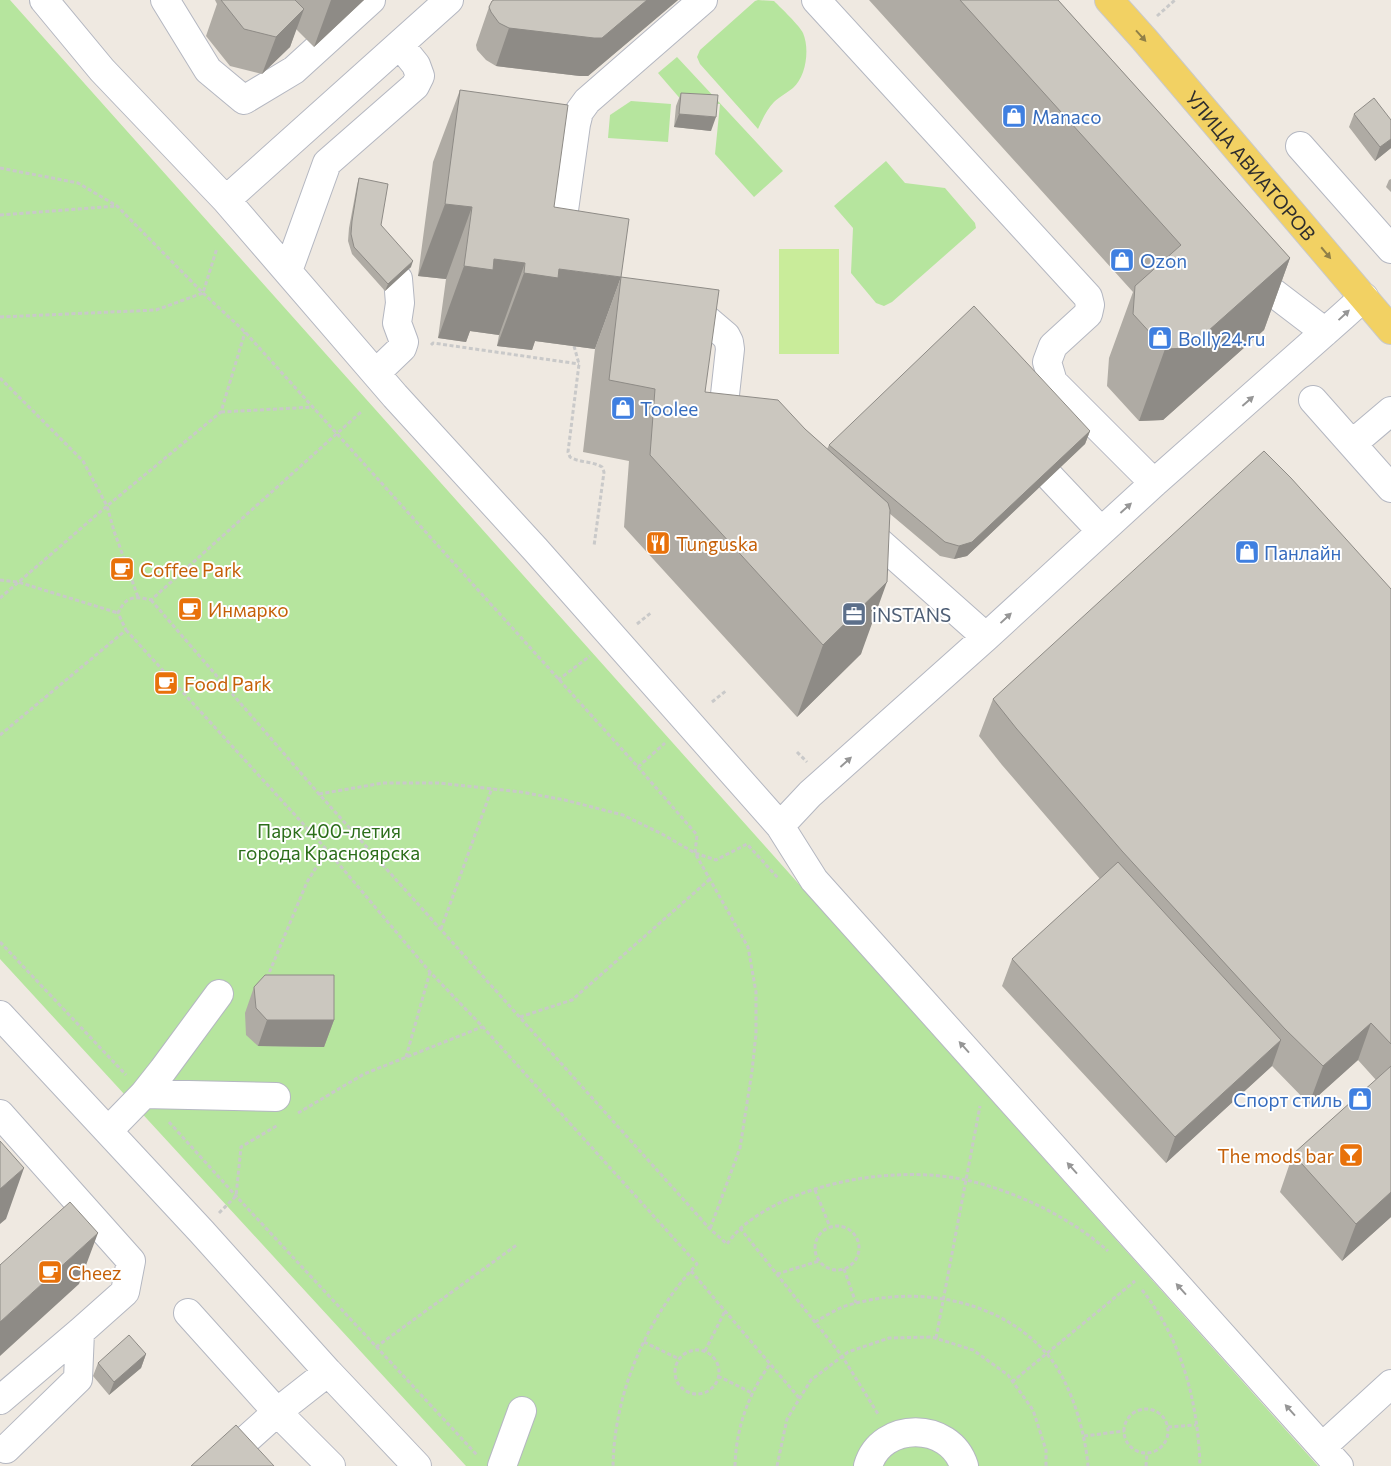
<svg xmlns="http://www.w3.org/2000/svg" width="1391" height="1466" viewBox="0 0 1391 1466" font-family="Commissioner,sans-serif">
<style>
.park{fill:#b6e59e}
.pitch{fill:#c9ec9a}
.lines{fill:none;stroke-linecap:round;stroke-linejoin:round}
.minor-casing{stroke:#b4b7c1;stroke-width:30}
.major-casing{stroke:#c9c9c9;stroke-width:30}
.path{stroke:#c9c9c9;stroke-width:3;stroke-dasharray:4 2.5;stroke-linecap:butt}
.minor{stroke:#fff;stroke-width:28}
.major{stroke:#f2d163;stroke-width:28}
.wall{fill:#afaba4}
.shaded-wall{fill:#8e8b86}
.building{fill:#cbc7bf;stroke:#8e8b86}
.oneway{fill:#908048}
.oneway2{fill:#969696}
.labels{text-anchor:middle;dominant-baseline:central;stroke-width:4;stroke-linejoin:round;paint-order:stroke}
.shop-label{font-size:19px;fill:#366cbe;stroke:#fff;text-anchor:start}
.street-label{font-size:19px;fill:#2e2e2e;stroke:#fff}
.food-label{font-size:19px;fill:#c56008;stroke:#fff;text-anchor:start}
.service-label{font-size:19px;fill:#4e5e75;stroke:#fff;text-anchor:start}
.park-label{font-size:19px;fill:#2c6e1b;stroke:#fff}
</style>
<rect width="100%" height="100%" fill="#efe9e1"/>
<path class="park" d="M 0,0 L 10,0 L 1318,1466 L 466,1466 L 0,959 Z
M 758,0 L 774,1 C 781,8 800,26 803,33 C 810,49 806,77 793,88 C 787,93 779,97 774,102 C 767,109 762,120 758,129 L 700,64 L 697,57 L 700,50 L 755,1 Z
M 677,57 L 783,171 L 754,197 L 715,154 L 720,104 L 683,102 L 658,73 Z
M 631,101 L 671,104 L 668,142 L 608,138 L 610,115 Z
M 886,161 L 905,183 L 945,188 L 975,223 L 976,228 L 892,302 L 884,306 L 876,303 L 851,273 L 853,228 L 834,206 Z"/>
<path class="pitch" d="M 779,249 L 839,249 L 839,354 L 779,354 Z"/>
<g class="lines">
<defs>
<path id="minor" d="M 44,0 L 102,70 L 226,200 L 395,396 L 535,549 L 780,826
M 165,0 L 208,70 L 244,100 L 294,70 L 371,0
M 816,0 L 1088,297 L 1090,305 L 1088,314 L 1053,346 L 1047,362 L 1053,382 L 1154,483
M 1300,146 L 1391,249
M 226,200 L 449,0
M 559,246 L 576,124 L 579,112 L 587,101 L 703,0
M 1249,270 L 1262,284 L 1325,332
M 288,271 L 327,163 L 415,86 L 420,76 L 416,65 L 400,45
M 686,302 L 726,336 L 729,342 L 730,349 L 722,422 L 725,431
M 376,373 L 402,348 L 404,342 L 397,323 L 400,303 L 398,279
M 1313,400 L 1391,488
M 1352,444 L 1391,411
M 1050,477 L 1101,531
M 860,525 L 986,637
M 0,1015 L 201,1231 L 328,1372 L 417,1466
M 144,1094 L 276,1097
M 0,1114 L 131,1261 L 125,1292 L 80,1332 L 0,1400
M 108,1131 L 144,1094 L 163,1070 L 219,994
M 188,1313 L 277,1412 L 331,1466
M 1322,1447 L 1391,1384
M 6,1449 L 78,1379 L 80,1332
M 217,1466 L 277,1412 L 328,1372
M 502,1466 L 522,1411
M 868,1466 C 881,1421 950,1421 964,1466
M 1339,1466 L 814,880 L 780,826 L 810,794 L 986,637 L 1154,483 L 1343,316 L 1364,297"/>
<g id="major">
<path id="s1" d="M 1109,0 L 1144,39 L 1391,330"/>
</g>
</defs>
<use href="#minor" class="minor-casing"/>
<use href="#major" class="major-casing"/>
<path class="path" d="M 1157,16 L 1175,0
M 0,168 L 78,183 L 117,206 L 203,293 L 245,332 L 638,767 L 697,835 L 695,853 L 748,947 L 756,992 L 756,1034 L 752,1071 L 740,1148 L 710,1229
M 0,215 L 117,206
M 0,317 L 156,310 L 203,293 L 217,248
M 431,345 L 433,343 L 579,364
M 574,346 L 579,364 L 568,452 L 570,457 C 580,463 592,461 602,467 L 604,472 L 594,546
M 0,378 L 83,461 L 107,506 L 114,531 L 138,597
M 221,412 L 314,407
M 0,580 L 18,582 L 118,613
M 0,598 L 107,506 L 221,412 L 245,332
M 151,600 L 319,794 L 710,1229 L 727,1244 C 731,1239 736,1232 742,1227 C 796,1181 898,1165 966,1180 C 1015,1191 1070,1217 1108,1251
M 637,624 L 652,612
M 126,630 L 327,850 L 430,972 L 482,1026 L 697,1264 C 686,1276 675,1289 666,1303 C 634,1351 614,1408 613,1466
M 558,680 L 590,656
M 712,702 L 727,690
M 0,735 L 126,630 L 118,613 C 126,596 134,596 151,600 L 361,412
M 797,752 L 807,762
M 638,767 L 665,743
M 319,794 L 383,783 L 439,783 L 521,792 L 565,800 L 623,815 L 662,834 L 695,853 L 716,860 L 747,844 L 778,878
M 441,929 L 492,788
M 0,942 L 126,1075
M 267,978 L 307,882 L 327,850
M 520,1017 L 572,1000 L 710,879
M 406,1057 L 430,972
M 298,1113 L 364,1074 L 482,1027
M 169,1122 L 236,1196 L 477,1455
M 815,1190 L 830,1227
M 219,1213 L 236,1196 L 241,1147 L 278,1125
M815 1248a22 22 0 1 1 44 0a22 22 0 1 1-44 0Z
M 740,1228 L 842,1356 L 878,1414
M 844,1269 L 856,1303
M 691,1271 L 800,1399
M 777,1274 L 819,1261
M 1142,1290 C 1182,1340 1198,1402 1200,1466
M 815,1322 C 826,1316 837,1308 849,1305 C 916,1285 999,1299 1046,1353 C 1070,1380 1085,1430 1088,1466
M 936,1338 L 980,1106
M 644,1342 L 679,1359
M 376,1347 L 518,1244
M675 1372a22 22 0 1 1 44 0a22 22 0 1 1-44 0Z
M 705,1351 L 725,1311
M 718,1376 L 752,1393
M 1012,1382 L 1135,1281
M1124 1431a22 22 0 1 1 44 0a22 22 0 1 1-44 0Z
M 1168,1427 L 1196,1425
M 1084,1436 L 1124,1431
M 735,1466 C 736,1428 748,1395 770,1364
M 777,1466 L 787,1419 L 811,1380 L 848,1352 L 889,1338 L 932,1337 L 973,1350 L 1008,1375 L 1033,1410 L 1046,1450 L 1046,1466
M 1146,1466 L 1147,1453"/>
<use href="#minor" class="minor"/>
<use href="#major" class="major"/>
</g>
<path class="wall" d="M 215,0 L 364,0 L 314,47 L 296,29 L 290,47 L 262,74 L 230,66 L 206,36 L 217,4 Z
M 494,0 L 678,0 L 588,76 L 580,76 L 496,66 L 486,60 L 477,50 L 476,45 L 489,7 Z
M 869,0 L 1058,0 L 1290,258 L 1264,330 L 1163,420 L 1139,421 L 1107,386 L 1109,358 L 1133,292 Z
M 460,90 L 554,207 L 595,349 L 535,341 L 532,350 L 497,346 L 499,335 L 470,331 L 466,342 L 438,338 L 446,279 L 418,276 L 433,162 Z
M 681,93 L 711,131 L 674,127 L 676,106 Z
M 1354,114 L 1391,120 L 1391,148 L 1375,161 L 1349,127 Z
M 359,178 L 381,225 L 411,267 L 385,291 L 352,254 L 348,241 L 349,228 L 357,185 Z
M 1391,179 L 1391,192 L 1386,187 L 1389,180 Z
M 621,277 L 705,392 L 805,429 L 827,449 L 829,445 L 1090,431 L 1085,444 L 967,556 L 954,559 L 940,556 L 889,513 L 861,654 L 797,717 L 624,527 L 629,461 L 583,452 L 595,349 Z
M 1391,589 L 1391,1217 L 1342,1261 L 1280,1192 L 1293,1154 L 1376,1080 L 1358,1060 L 1309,1104 L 1272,1066 L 1166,1163 L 1002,986 L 1012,959 L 1100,879 L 1002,765 L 979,736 L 993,699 Z
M 254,987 L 334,1020 L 324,1047 L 258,1046 L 246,1035 L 245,1013 Z
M 146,1354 L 141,1368 L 109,1395 L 93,1376 L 98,1363 Z"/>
<path class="shaded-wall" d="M 331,0 L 364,0 L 314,47 Z
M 647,0 L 678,0 L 588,76 L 580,76 L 496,66 L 509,28 Z
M 304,9 L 290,47 L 262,74 L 276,37 Z
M 679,114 L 716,117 L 711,131 L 674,127 Z
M 1391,139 L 1391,148 L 1375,161 L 1380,147 Z
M 445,204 L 472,207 L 446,279 L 418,276 Z
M 1290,258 L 1264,330 L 1163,420 L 1139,421 L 1165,349 Z
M 494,259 L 525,263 L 499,335 L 470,331 L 466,342 L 438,338 L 464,266 Z
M 413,261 L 411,267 L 385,291 L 388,284 Z
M 559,269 L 621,277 L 595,349 L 535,341 L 532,350 L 497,346 L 524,273 Z
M 1090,431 L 1085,444 L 967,556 L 954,559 L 959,546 Z
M 887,582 L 861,654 L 797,717 L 823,645 Z
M 267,1020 L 334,1020 L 324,1047 L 258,1046 Z
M 1371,1023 L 1358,1060 L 1309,1104 L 1323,1066 Z
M 1281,1040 L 1272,1066 L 1166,1163 L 1175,1137 Z
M 24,1168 L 6,1219 L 0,1224 L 0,1189 Z
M 1391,1192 L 1391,1217 L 1342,1261 L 1356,1224 Z
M 98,1233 L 79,1284 L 0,1356 L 0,1322 Z
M 146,1354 L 141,1368 L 109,1395 L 114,1382 Z"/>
<path class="building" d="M 221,0 L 295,0 L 304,9 L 276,37 L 244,29 Z
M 494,0 L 647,0 L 602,38 L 594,38 L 509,28 L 499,23 L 491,12 L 489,7 L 492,1 Z
M 960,0 L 1058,0 L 1290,258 L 1189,348 L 1165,349 L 1133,314 L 1135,286 L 1181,245 Z
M 460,90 L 568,105 L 554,207 L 629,219 L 621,277 L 559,269 L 558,278 L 524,273 L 525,263 L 494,259 L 493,270 L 464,266 L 472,207 L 445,204 Z
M 681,93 L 718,95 L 716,117 L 679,114 Z
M 1374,98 L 1391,120 L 1391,139 L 1380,147 L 1354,114 Z
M 359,178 L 388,184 L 381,225 L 413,261 L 388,284 L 354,247 L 351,234 L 352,221 Z
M 621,277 L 719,290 L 705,392 L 778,400 L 805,429 L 888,503 L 890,510 L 887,582 L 823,645 L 650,455 L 655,389 L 609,380 Z
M 974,306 L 1090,431 L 972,542 L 959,546 L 945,542 L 829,445 Z
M 1264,451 L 1291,478 L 1391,589 L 1391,1044 L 1371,1023 L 1323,1066 L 1285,1029 L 1122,851 L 1016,728 L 993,699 Z
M 1118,862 L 1281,1040 L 1175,1137 L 1012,959 Z
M 265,975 L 334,975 L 334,1020 L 267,1020 L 256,1008 L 254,987 Z
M 1391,1066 L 1391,1192 L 1356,1224 L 1293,1154 Z
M 0,1141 L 24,1168 L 0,1189 Z
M 70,1202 L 98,1233 L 0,1322 L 0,1265 Z
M 129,1335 L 146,1354 L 114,1382 L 98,1363 Z
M 236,1425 L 274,1466 L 191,1466 Z"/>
<defs><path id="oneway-solid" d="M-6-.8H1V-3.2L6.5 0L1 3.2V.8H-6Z" transform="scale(1.25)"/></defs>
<g class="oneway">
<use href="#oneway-solid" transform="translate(1141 36) rotate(48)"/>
<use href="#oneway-solid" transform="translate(1326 253) rotate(50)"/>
</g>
<g class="oneway2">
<use href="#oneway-solid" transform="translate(1344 315) rotate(-43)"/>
<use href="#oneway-solid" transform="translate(1248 401) rotate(-41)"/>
<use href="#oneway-solid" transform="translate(1126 508) rotate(-42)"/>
<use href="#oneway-solid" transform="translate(1006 618) rotate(-43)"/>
<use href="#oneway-solid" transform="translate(846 762) rotate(-42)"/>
<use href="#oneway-solid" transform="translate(964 1047) rotate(-132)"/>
<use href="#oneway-solid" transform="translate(1072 1168) rotate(-132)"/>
<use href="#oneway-solid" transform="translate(1181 1289) rotate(-132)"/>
<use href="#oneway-solid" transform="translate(1290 1410) rotate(-132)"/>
</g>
<defs>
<symbol id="shop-square" viewBox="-11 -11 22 22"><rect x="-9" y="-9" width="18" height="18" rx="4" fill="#3f7fe0" stroke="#fff"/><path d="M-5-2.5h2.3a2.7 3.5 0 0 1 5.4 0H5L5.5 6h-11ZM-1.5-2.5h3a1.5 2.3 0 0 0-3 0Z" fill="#fff"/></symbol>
<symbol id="restaurant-square" viewBox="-11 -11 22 22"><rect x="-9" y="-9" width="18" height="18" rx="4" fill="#e8710a" stroke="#fff"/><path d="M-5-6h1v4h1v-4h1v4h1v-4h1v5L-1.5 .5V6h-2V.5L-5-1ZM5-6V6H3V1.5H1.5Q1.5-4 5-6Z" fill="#fff"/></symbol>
<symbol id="cafe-square" viewBox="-11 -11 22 22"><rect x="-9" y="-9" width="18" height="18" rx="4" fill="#e8710a" stroke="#fff"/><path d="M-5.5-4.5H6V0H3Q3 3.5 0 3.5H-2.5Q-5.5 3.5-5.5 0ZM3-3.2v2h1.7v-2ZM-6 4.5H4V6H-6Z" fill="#fff"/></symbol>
<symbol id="office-square" viewBox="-11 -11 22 22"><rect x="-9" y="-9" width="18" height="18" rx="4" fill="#5c6f8a" stroke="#fff"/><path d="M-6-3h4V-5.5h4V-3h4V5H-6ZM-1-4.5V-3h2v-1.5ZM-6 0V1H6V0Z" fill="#fff"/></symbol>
<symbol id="bar-square" viewBox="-11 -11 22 22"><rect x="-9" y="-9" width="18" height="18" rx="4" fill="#e8710a" stroke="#fff"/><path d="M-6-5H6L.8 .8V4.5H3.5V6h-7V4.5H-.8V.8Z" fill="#fff"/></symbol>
</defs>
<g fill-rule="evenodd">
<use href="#shop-square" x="1000" y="102" width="28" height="28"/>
<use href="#shop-square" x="1108" y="246" width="28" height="28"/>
<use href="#shop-square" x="1146" y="324" width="28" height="28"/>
<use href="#shop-square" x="609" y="394" width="28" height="28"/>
<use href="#restaurant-square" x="644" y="529" width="28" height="28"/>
<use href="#shop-square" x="1233" y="538" width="28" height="28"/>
<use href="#cafe-square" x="108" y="555" width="28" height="28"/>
<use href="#cafe-square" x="176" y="595" width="28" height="28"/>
<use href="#office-square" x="840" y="600" width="28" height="28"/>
<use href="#cafe-square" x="152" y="669" width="28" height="28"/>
<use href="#shop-square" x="1346" y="1085" width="28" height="28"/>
<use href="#bar-square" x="1337" y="1141" width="28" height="28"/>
<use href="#cafe-square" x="36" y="1258" width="28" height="28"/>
</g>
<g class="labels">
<g class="shop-label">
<text x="1032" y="116">Manaco</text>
<text x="1140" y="260">Ozon</text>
<text x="1178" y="338">Bolly24.ru</text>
<text x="640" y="408">Toolee</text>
<text x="1264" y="552">Панлайн</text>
<text x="1342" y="1099" text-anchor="end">Спорт стиль</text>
</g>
<g class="street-label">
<text stroke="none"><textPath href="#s1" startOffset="218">УЛИЦА АВИАТОРОВ</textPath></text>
</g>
<g class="food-label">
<text x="676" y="543">Tunguska</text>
<text x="140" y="569">Coffee Park</text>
<text x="208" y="609">Инмарко</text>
<text x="184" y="683">Food Park</text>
<text x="1334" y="1155" text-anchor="end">The mods bar</text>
<text x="68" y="1272">Cheez</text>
</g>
<g class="service-label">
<text x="872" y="614">iNSTANS</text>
</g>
<g class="park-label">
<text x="329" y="830">Парк 400-летия<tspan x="329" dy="22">города Красноярска</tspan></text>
</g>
</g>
</svg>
